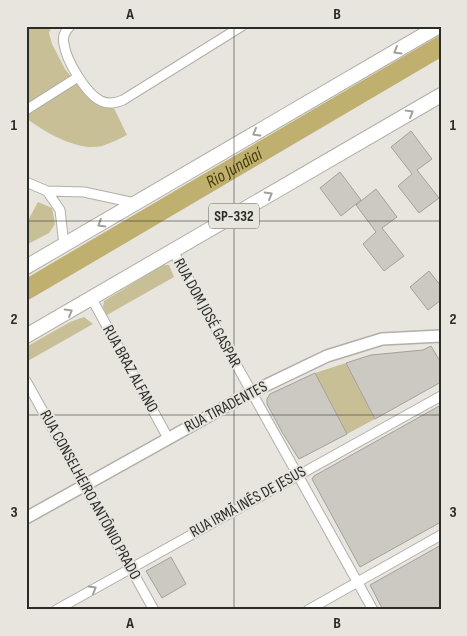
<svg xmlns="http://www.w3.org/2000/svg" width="467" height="636" viewBox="0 0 467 636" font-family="'Sofia Sans Condensed',sans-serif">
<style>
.green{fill:#c9bf97}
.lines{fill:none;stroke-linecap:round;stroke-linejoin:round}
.river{stroke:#bfb070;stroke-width:20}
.building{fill:#cbc9c2;stroke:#a3a19a}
.minor-casing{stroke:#b1afa8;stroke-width:11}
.tertiary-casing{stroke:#b1afa8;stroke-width:14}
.primary-casing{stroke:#b1afa8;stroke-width:16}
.minor{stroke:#fff;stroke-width:9}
.tertiary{stroke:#fff;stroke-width:11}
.primary{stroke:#fff;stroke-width:14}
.oneway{stroke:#a0a09e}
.grid{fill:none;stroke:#2b2b28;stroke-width:1;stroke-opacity:0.55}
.labels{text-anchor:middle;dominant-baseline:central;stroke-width:4;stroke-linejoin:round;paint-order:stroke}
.shield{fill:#e7e5de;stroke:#63635f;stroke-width:1}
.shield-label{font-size:15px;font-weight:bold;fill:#2b2b28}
.street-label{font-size:16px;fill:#2b2b28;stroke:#e7e5de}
.water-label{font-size:18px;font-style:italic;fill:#493e0a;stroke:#e7e5de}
.neatline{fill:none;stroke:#2b2b28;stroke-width:2}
.grid-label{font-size:16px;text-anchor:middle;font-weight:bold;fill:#2b2b28}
</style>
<rect width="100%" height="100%" fill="#e7e5de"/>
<path class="green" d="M 26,26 L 52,26 L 49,33 L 52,44 L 65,69 L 85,94 L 113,106 L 127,135 C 119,139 111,143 102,146 C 78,152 45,132 27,119 Z
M 38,202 L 52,208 L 55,224 L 49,233 L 26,245 L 26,224 Z
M 163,265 L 169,265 L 174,277 L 107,315 L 103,307 L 104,301 Z
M 84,317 L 93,324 L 26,362 L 26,347 L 70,322 Z
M 346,363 L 375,419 L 347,434 L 315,373 Z"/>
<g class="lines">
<path class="river" id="s1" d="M 26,290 L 441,46"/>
</g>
<path class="building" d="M 411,131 L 432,159 L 417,170 L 439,198 L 419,213 L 398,186 L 412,174 L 391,147 Z
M 340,172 L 361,200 L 341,216 L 320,188 Z
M 376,189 L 397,217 L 382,228 L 404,256 L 384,271 L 363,244 L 376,232 L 356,205 Z
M 429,271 L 441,286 L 441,300 L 428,310 L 410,287 Z
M 431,346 L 441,363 L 441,382 L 375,419 L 346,363 L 371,355 L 423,350 Z
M 315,373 L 347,434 L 299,459 L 282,432 L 267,404 L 267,399 L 270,394 Z
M 441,405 L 441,522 L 360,567 L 312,479 L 314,476 Z
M 441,545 L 441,610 L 383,610 L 370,585 Z
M 171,557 L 186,584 L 162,598 L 146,571 Z"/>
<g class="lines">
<defs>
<path id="minor" d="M 70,26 C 65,31 62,37 64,44 C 66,60 86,94 101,101 C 109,105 116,103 123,100 L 242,26
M 26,110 L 78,77
M 26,182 L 47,191 L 84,192 L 135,203
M 47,191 L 60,210 L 64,245
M 173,251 L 373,610
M 92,299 L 168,438
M 26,381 L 154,610
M 56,610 L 441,396
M 308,610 L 441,535"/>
<path id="tertiary" d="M 26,518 L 250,393 L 327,356 L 382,339 L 441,336"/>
<path id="primary" d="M 26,267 L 439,26
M 26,336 L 441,95"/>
</defs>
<use href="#minor" class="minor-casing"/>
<use href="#tertiary" class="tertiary-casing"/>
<use href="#primary" class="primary-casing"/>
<use href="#minor" class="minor"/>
<use href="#tertiary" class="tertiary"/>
<use href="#primary" class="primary"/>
</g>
<defs><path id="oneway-chevron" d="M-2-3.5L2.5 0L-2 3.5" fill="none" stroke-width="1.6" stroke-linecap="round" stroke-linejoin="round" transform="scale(1.25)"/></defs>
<g class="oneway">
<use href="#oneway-chevron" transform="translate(397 51) rotate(150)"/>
<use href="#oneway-chevron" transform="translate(410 113) rotate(-30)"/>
<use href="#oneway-chevron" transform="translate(256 133) rotate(150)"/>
<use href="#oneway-chevron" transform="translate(269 195) rotate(-30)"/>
<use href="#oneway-chevron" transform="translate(101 224) rotate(149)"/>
<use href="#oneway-chevron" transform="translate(69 312) rotate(-30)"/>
<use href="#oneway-chevron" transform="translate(93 589) rotate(-30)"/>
</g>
<path class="grid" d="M 234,26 L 234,610M 26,221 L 441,221M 26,415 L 441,415"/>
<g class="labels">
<rect class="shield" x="209" y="203.5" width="50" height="25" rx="4"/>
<g class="shield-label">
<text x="234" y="216">SP-332</text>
</g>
<g class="street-label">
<text transform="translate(207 313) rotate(61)">RUA DOM JOSÉ GASPAR</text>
<text transform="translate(130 369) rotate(61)">RUA BRAZ ALFANO</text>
<text transform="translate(226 407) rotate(-28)">RUA TIRADENTES</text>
<text transform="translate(90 495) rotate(61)">RUA CONSELHEIRO ANTÔNIO PRADO</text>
<text transform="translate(248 502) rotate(-29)">RUA IRMÃ INÊS DE JESUS</text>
</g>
<g class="water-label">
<text stroke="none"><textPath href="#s1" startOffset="241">Rio Jundiaí</textPath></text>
</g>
</g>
<rect width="467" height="636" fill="none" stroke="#e7e5de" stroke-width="55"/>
<rect x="28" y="28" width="412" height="580" class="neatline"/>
<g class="grid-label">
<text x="130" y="19">A</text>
<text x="337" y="19">B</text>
<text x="14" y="130">1</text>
<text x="453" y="130">1</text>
<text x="14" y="324">2</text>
<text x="453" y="324">2</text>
<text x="14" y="517">3</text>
<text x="453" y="517">3</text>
<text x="130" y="628">A</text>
<text x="337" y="628">B</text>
</g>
</svg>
